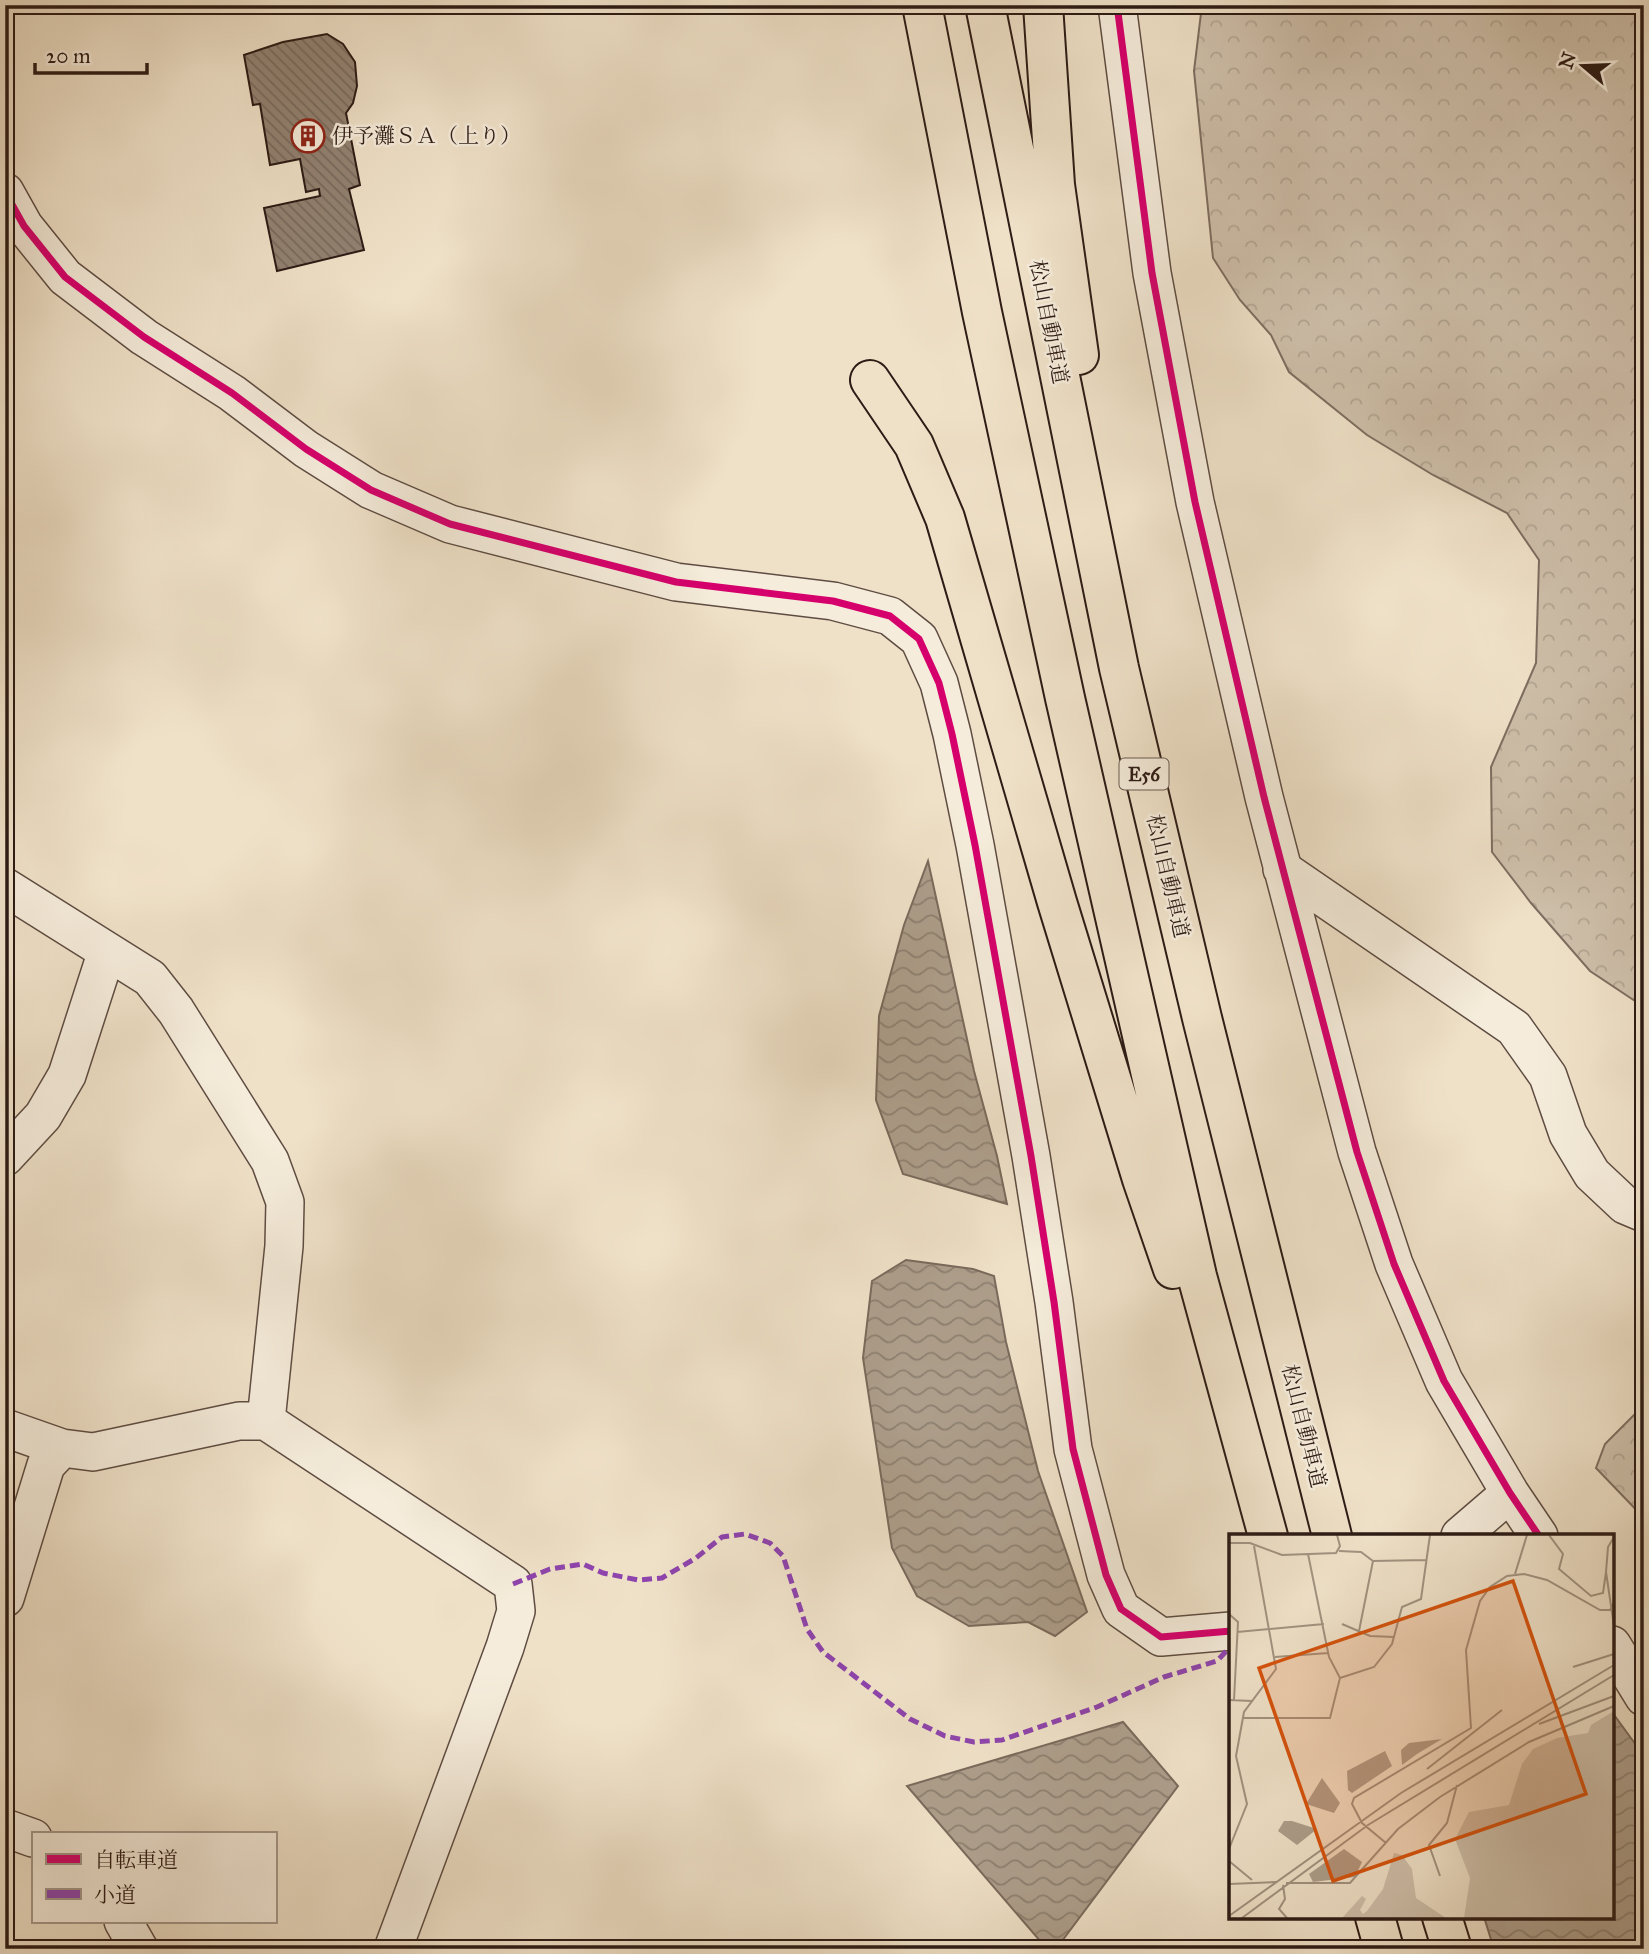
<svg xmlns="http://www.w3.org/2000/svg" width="1649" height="1954" viewBox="0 0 1649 1954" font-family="'IM FELL Great Primer','Noto Serif JP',serif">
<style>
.forest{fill:url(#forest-crowns);stroke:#7e6d60;stroke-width:2}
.water{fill:url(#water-waves);stroke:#7a6a5c;stroke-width:2}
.building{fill:url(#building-back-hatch);stroke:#2d1b15;stroke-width:2}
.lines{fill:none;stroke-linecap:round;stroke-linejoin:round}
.minor-casing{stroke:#5e4c42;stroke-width:40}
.motorway-casing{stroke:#2d1b15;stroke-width:42}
.minor{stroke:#f5ecdb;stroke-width:37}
.motorway{stroke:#efe1c8;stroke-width:38}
.quiet{stroke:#8e44ad;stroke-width:5;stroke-dasharray:10 5;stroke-linecap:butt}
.cycleway-casing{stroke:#f5ecdb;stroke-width:11}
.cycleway{stroke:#d6006c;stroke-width:7}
.labels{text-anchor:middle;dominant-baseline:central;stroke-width:5;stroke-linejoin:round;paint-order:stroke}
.shield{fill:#f5ecdb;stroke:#695a50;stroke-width:2}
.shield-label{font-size:19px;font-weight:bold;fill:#2d1b15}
.poi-label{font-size:21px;fill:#2d1b15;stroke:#f5ecdb;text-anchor:start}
.street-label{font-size:21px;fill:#2d1b15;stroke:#f5ecdb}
.inset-road{fill:none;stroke:#a19280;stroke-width:2}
.view{fill:#d5530d;fill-opacity:0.15;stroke:#d5530d;stroke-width:3.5}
.inset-edge{fill:none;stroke:#2d1b15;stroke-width:3.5}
</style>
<defs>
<pattern id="forest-crowns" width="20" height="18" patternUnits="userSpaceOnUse" patternTransform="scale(1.75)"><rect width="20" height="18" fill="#cebfaa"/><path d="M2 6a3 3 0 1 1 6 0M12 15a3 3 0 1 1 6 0" fill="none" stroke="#b1a491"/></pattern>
<pattern id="water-waves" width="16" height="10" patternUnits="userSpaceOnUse" patternTransform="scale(1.75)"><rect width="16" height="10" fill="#ad9e8b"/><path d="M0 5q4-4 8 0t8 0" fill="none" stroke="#8d8070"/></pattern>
<pattern id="building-back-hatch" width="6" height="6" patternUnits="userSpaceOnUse" patternTransform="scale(1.75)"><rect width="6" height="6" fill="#928272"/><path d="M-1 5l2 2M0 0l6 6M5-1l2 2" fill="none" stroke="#786a5c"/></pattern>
</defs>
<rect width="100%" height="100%" fill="#efe1c8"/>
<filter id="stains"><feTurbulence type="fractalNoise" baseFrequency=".00286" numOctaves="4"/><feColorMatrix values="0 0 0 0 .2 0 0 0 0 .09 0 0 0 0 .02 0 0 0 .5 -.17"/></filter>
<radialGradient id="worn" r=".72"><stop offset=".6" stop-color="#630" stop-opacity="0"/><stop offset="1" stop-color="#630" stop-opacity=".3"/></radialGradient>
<path class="forest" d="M 1202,5 L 1644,5 L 1644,1007 L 1590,971 L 1531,903 L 1492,852 L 1491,767 L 1536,663 L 1539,560 L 1507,513 L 1433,475 L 1367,435 L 1289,372 L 1271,335 L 1240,300 L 1213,258 L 1194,71 Z
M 1644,1414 L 1644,1518 L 1596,1468 L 1605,1444 L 1634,1415 Z"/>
<path class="water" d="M 928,861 L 974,1071 L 997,1156 L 1007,1204 L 903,1174 L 876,1100 L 879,1016 L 904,925 Z
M 906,1260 L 973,1269 L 994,1276 L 1006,1342 L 1038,1471 L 1087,1612 L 1055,1636 L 1028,1622 L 969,1626 L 917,1596 L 892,1548 L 863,1358 L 872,1281 Z
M 1612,1712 L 1644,1756 L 1644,1949 L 1494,1949 L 1484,1917 L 1612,1917 Z
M 1123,1722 L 1178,1786 L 1056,1949 L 1047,1949 L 907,1786 Z"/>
<path class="building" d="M 327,34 L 343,44 L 355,62 L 357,86 L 353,103 L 346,113 L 360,185 L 349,189 L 364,250 L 277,271 L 264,208 L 320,196 L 319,189 L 306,192 L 300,159 L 270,165 L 260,104 L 253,105 L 244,55 L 283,42 Z"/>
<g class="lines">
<defs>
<path id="minor" d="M 1117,5 L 1152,273 L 1195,502 L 1264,797 L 1357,1152 L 1394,1264 L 1444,1381 L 1510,1493 L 1539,1536
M 5,192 L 24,226 L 65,277 L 144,337 L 232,393 L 306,449 L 371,490 L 450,524 L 676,582 L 833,601 L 890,616 L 919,639 L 939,683 L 952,734 L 975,845 L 1031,1156 L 1054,1302 L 1073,1449 L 1106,1575 L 1121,1609 L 1161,1637 L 1231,1631
M 1282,869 L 1514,1028 L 1548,1076 L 1568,1134 L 1592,1174 L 1625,1205 L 1644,1213
M 5,887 L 150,978 L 176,1011 L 270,1161 L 285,1202 L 284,1246 L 266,1421
M 5,1157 L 43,1116 L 67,1075 L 107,951
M 5,1428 L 62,1448 L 93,1452 L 239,1421 L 266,1421 L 513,1584 L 516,1611 L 505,1647 L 393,1949
M 1460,1536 L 1510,1493
M 5,1598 L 46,1465 L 62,1448
M 1612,1645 L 1644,1697
M 5,1828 L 33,1838
M 123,1921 L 139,1949"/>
<path id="motorway" d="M 922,5 L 982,312 L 1065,698 L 1197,1276 L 1268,1536
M 985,5 L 1119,668 L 1202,1018 L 1332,1536
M 1043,5 L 1055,185 L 1079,355
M 870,380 L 914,445 L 945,518 L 1057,902 L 1142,1179 L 1173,1269
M 1375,1917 L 1384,1949
M 1442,1917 L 1452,1949"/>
</defs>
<use href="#minor" class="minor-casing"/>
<use href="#motorway" class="motorway-casing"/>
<use href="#minor" class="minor"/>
<use href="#motorway" class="motorway"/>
<path class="quiet" d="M 513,1584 L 550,1569 L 583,1564 L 603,1573 L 638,1580 L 662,1578 L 696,1558 L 722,1537 L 745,1534 L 770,1543 L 783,1556 L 807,1629 L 823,1652 L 910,1719 L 945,1736 L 974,1742 L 1002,1740 L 1097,1707 L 1164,1677 L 1217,1661 L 1231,1646"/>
<defs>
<path id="cycleway" d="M 1117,5 L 1152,273 L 1195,502 L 1264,797 L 1357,1152 L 1394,1264 L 1444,1381 L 1510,1493 L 1539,1536
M 5,192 L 24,226 L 65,277 L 144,337 L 232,393 L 306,449 L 371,490 L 450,524 L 676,582 L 833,601 L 890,616 L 919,639 L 939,683 L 952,734 L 975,845 L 1031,1156 L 1054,1302 L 1073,1449 L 1106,1575 L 1121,1609 L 1161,1637 L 1231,1631"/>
</defs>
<use href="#cycleway" class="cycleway-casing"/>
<use href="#cycleway" class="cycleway"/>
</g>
<defs>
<symbol id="building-ring" viewBox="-11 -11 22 22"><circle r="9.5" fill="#f5ecdb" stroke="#8f2418" stroke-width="1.5"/><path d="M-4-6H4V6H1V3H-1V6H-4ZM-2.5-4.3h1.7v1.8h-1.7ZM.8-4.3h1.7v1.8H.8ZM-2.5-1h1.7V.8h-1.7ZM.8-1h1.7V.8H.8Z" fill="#8f2418"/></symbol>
</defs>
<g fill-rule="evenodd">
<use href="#building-ring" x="289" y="117" width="38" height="38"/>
</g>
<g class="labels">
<rect class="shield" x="1119.5" y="758.5" width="49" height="31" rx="5"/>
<g class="shield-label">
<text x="1144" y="774">E56</text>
</g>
<g class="poi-label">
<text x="332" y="136">伊予灘ＳＡ（上り）</text>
</g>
<g class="street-label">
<text transform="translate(1049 322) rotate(79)">松山自動車道</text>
<text transform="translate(1168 876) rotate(77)">松山自動車道</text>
<text transform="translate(1304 1426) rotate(76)">松山自動車道</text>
</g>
</g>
<g transform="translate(1229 1534)">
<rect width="385" height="385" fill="#efe1c8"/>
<path d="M 385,177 L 385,384 L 235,384 L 241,344 L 226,305 L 240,278 L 280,271 L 293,230 L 304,215 L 328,204 L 359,199 L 362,191 ZM 165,319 L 173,321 L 183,335 L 187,364 L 217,384 L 113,384 L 133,362 L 137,365 L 131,376 L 134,380 L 138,377 L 154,355 Z" fill="#cebfaa"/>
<path d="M 213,205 L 188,220 L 173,231 L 172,216 L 180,209 ZM 156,217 L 163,232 L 123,259 L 119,256 L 118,237 ZM 93,244 L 111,269 L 105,279 L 77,270 ZM 55,287 L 63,287 L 88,295 L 68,311 L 49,297 ZM 115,315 L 133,328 L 126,343 L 84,348 L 80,340 Z" fill="#ad9e8b"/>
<path class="inset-road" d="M 320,1 L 334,20 L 330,35 L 362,62 L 374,59 L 377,38 L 385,92M 0,9 L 21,9 L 53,21 L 107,19 L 111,12 L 108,1M 110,17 L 132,18 L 144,27 L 197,26M 377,38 L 379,13 L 385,3M 286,40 L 298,1M 0,80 L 9,88 L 5,166M 113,90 L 141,102 L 165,103M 130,97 L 144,27M 8,98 L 95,90M 46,123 L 99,119M 344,133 L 385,120M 111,144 L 145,133 L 163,110 L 173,73 L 192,65 L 201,1M 0,166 L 23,167M 14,184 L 101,184 L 111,144 L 100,123 L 79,20M 310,190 L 385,162M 198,235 L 273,176M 157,309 L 133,289 L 123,270 L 125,264 L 242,194 L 237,116 L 251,67 L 261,53 L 278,42 L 295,40 L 318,46 L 371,76 L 381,76 L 385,69M 0,315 L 18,270 L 7,222 L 15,178 L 47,135 L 25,12M 0,327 L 23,346M 211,342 L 200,311 L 218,289 L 228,251M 57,349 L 121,349 L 169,295 L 211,263 L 300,208 L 385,172M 0,350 L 47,348M 54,351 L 56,365 L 50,375 L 58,384M 0,382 L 172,259 L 385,131M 13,384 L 139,291 L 385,141"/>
<path class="view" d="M 284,47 L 357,260 L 104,347 L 30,134 Z"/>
<rect width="385" height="385" class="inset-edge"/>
</g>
<rect width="1649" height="1954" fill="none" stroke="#efe1c8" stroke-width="28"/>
<rect x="7" y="7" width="1635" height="1940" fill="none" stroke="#2d1b15" stroke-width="3.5"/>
<rect x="14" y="14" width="1621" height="1926" fill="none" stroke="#2d1b15" stroke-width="2"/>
<rect x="32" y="1832" width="245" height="91" fill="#f5ecdb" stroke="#a5988c" stroke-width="2"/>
<rect x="46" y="1854" width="35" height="10" fill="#d6006c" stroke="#a5988c" stroke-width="2"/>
<text x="94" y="1867" font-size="21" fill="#2d1b15">自転車道</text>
<rect x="46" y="1889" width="35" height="10" fill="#8e44ad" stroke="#a5988c" stroke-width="2"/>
<text x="94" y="1902" font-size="21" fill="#2d1b15">小道</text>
<g transform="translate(1583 66) rotate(289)" stroke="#f5ecdb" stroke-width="5" paint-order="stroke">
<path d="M0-5L12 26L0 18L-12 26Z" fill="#2d1b15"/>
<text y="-10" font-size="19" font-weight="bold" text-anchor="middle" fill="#2d1b15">N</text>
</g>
<path d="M35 63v10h112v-10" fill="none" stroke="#2d1b15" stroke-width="3.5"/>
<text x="46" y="63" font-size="21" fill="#2d1b15" stroke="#f5ecdb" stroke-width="5" paint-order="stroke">20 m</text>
<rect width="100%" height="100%" filter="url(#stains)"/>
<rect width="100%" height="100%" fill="url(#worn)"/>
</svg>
